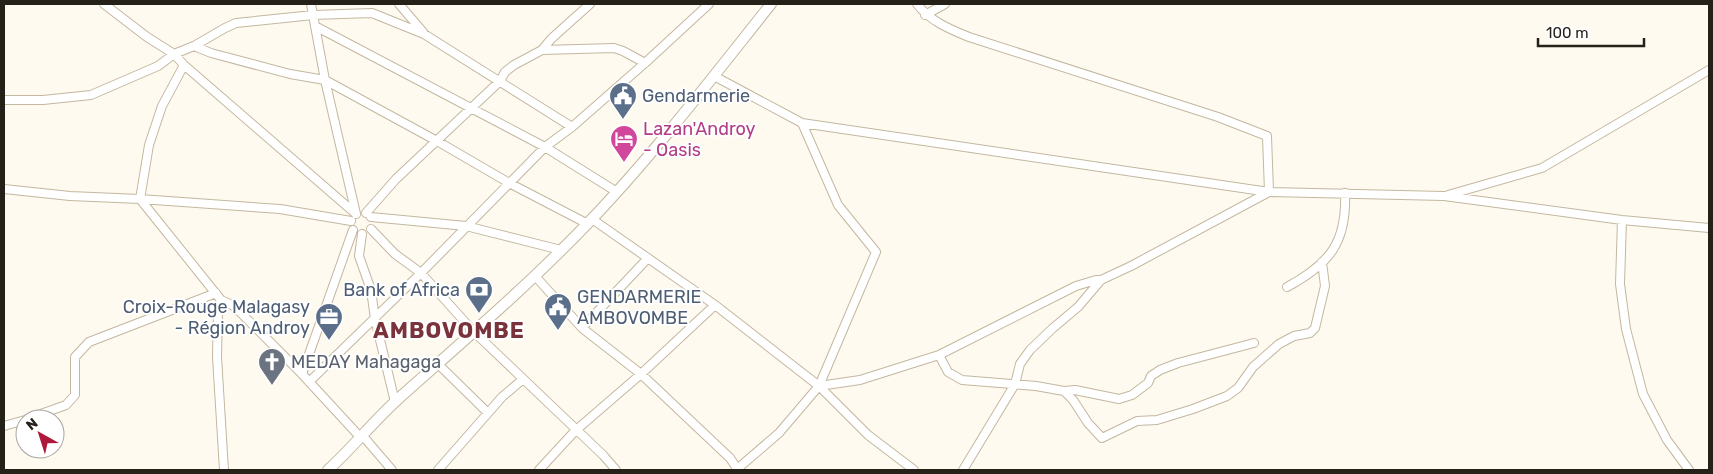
<svg xmlns="http://www.w3.org/2000/svg" width="1713" height="474" viewBox="0 0 1713 474" font-family="Rubik,sans-serif">
<style>
.lines{fill:none;stroke-linecap:round;stroke-linejoin:round}
.minor-casing{stroke:#c3b79f;stroke-width:10}
.major-casing{stroke:#c3b79f;stroke-width:12}
.minor{stroke:#fff;stroke-width:8}
.major{stroke:#fff;stroke-width:10}
.labels{text-anchor:middle;dominant-baseline:central;stroke-width:4;stroke-linejoin:round;paint-order:stroke}
.service-label{font-size:18px;fill:#4e5e75;stroke:#fff;text-anchor:start}
.hotel-label{font-size:18px;fill:#b23c85;stroke:#fff;text-anchor:start}
.worship-label{font-size:18px;fill:#5b616d;stroke:#fff;text-anchor:start}
.district-label{font-size:22px;font-weight:bold;letter-spacing:1px;fill:#7b333b;stroke:#fff}
</style>
<rect width="100%" height="100%" fill="#fffaf0"/>
<g class="lines">
<defs>
<path id="minor" d="M 104,4 L 147,37 L 174,54 L 184,65 L 356,214
M 311,4 L 325,80 L 356,214
M 399,4 L 423,32
M 917,4 C 930,21 949,29 969,37 L 1218,117 L 1267,136 L 1269,192 L 1131,266 L 1101,280 L 1078,307 L 1053,328 L 1030,350 L 1020,364 L 1015,384 L 963,470
M 925,15 L 945,4
M 315,26 L 545,147 L 617,192
M 194,46 L 211,53 L 290,74 L 325,80 L 437,141 L 511,184 L 588,224
M 542,50 L 614,48 L 623,51 L 645,63
M 184,65 L 162,106 L 149,145 L 140,199 L 221,300 L 232,305 L 237,309 L 302,374 L 361,438
M 714,76 L 802,123 L 1269,192 L 1444,196 L 1622,220 L 1709,228
M 4,100 L 43,100 L 91,95 L 158,66 L 174,54 L 194,46 L 225,28 L 236,23 L 313,15 L 372,13 L 424,34 L 572,127
M 4,189 L 70,196 L 140,199 L 280,209 L 351,221
M 1448,195 L 1542,168 L 1709,70
M 366,213 L 396,179 L 500,81 L 505,72 L 514,65 L 542,50 L 551,39 L 590,4
M 371,217 L 466,226 L 561,250
M 592,219 L 715,305 L 819,386 L 868,435 L 914,470
M 1622,220 L 1620,284 L 1626,329 L 1643,394 L 1667,440 L 1689,470
M 371,229 L 395,254 L 421,273 L 473,331 L 603,455 L 616,470
M 362,234 L 359,256 L 371,290 L 375,319 L 395,402
M 535,276 L 582,328 L 641,374 L 730,458 L 738,470
M 1287,287 C 1330,264 1347,242 1345,193
M 221,300 L 218,311 L 217,357 L 224,470
M 582,328 L 648,258
M 939,355 L 948,372 L 962,380 L 1036,386 L 1064,391 L 1073,400 L 1088,423 L 1102,438 L 1137,421 L 1157,420 L 1193,409 L 1227,396 L 1238,388 L 1253,367 L 1279,344 L 1294,336 L 1310,333 L 1315,328 L 1325,286 L 1322,262
M 438,364 L 488,413
M 302,374 L 353,230
M 309,382 L 421,273 L 545,147 L 572,127 L 645,63 L 709,4
M 819,386 L 860,380 L 939,355 L 1076,286 L 1096,280 L 1101,280
M 1064,391 L 1075,390 L 1119,399 L 1132,395 L 1148,383 L 1151,376 L 1160,370 L 1178,363 L 1254,343
M 27,419 L 66,405 L 75,395 L 75,357 L 89,342 L 216,293
M 4,426 L 25,420
M 363,436 L 392,470
M 438,470 L 502,397 L 522,380
M 539,470 L 575,431 L 641,374 L 715,305
M 736,470 L 779,433 L 819,386 L 876,252 L 838,205 L 802,123"/>
<path id="major" d="M 328,470 C 352,448 373,422 397,400 C 462,342 529,285 589,222 C 654,154 712,78 771,4"/>
</defs>
<use href="#minor" class="minor-casing"/>
<use href="#major" class="major-casing"/>
<use href="#minor" class="minor"/>
<use href="#major" class="major"/>
</g>
<defs>
<symbol id="civic-pin" viewBox="-11 -11 22 30"><path d="M0 17L-7.5 6A9.5 9.5 0 1 1 7.5 6Z" fill="#5c6f8a" stroke="#fff"/><path d="M-.6-6.5H3V-4.5H.6V-3L4-1V1h2V6H-6V1h2V-1L-.6-3ZM-1.2 2.5V6h2.4V2.5Z" fill="#fff"/></symbol>
<symbol id="hotel-pin" viewBox="-11 -11 22 30"><path d="M0 17L-7.5 6A9.5 9.5 0 1 1 7.5 6Z" fill="#d1479c" stroke="#fff"/><path d="M-6-4.5h1.5V1H6V5H4.5V3h-9V5H-6ZM-4 0a1.8 1.8 0 1 1 3.6 0ZM.5 0V-2.5h3Q6-2.5 6 0Z" fill="#fff"/></symbol>
<symbol id="bank-pin" viewBox="-11 -11 22 30"><path d="M0 17L-7.5 6A9.5 9.5 0 1 1 7.5 6Z" fill="#5c6f8a" stroke="#fff"/><path d="M-6-4H6V4H-6ZM0-2.3a2.3 2.3 0 1 0 0 4.6a2.3 2.3 0 1 0 0-4.6Z" fill="#fff"/></symbol>
<symbol id="office-pin" viewBox="-11 -11 22 30"><path d="M0 17L-7.5 6A9.5 9.5 0 1 1 7.5 6Z" fill="#5c6f8a" stroke="#fff"/><path d="M-6-3h4V-5.5h4V-3h4V5H-6ZM-1-4.5V-3h2v-1.5ZM-6 0V1H6V0Z" fill="#fff"/></symbol>
<symbol id="church-pin" viewBox="-11 -11 22 30"><path d="M0 17L-7.5 6A9.5 9.5 0 1 1 7.5 6Z" fill="#6b7280" stroke="#fff"/><path d="M-1.2-6h2.4v3.5h3.3v2.4h-3.3V6h-2.4V-.1h-3.3v-2.4h3.3Z" fill="#fff"/></symbol>
</defs>
<g fill-rule="evenodd">
<use href="#civic-pin" x="607" y="80" width="32" height="43"/>
<use href="#hotel-pin" x="608" y="123" width="32" height="43"/>
<use href="#bank-pin" x="463" y="274" width="32" height="43"/>
<use href="#civic-pin" x="542" y="291" width="32" height="43"/>
<use href="#office-pin" x="313" y="301" width="32" height="43"/>
<use href="#church-pin" x="256" y="346" width="32" height="43"/>
</g>
<g class="labels">
<g class="service-label">
<text x="642" y="96">Gendarmerie</text>
<text x="460" y="290" text-anchor="end">Bank of Africa</text>
<text x="577" y="297">GENDARMERIE<tspan x="577" dy="21">AMBOVOMBE</tspan></text>
<text x="310" y="307" text-anchor="end">Croix-Rouge Malagasy<tspan x="310" dy="21">- Région Androy</tspan></text>
</g>
<g class="hotel-label">
<text x="643" y="129">Lazan'Androy<tspan x="643" dy="21">- Oasis</tspan></text>
</g>
<g class="worship-label">
<text x="291" y="362">MEDAY Mahagaga</text>
</g>
<g class="district-label">
<text x="449" y="330">AMBOVOMBE</text>
</g>
</g>
<rect width="1713" height="474" fill="none" stroke="#262118" stroke-width="10"/>
<g transform="translate(40 434) rotate(321)"><circle r="24" fill="#ffffff" stroke="#a8a6a3"/>
<path d="M0-4L9 19L0 12L-9 19Z" fill="#ad183b"/>
<text y="-8" font-size="14" font-weight="bold" text-anchor="middle" fill="#262118">N</text>
</g>
<path d="M1538 38v8h106v-8" fill="none" stroke="#262118" stroke-width="2.5"/>
<text x="1546" y="38" font-size="15" fill="#262118" stroke="#ffffff" stroke-width="4" paint-order="stroke">100 m</text>
</svg>
